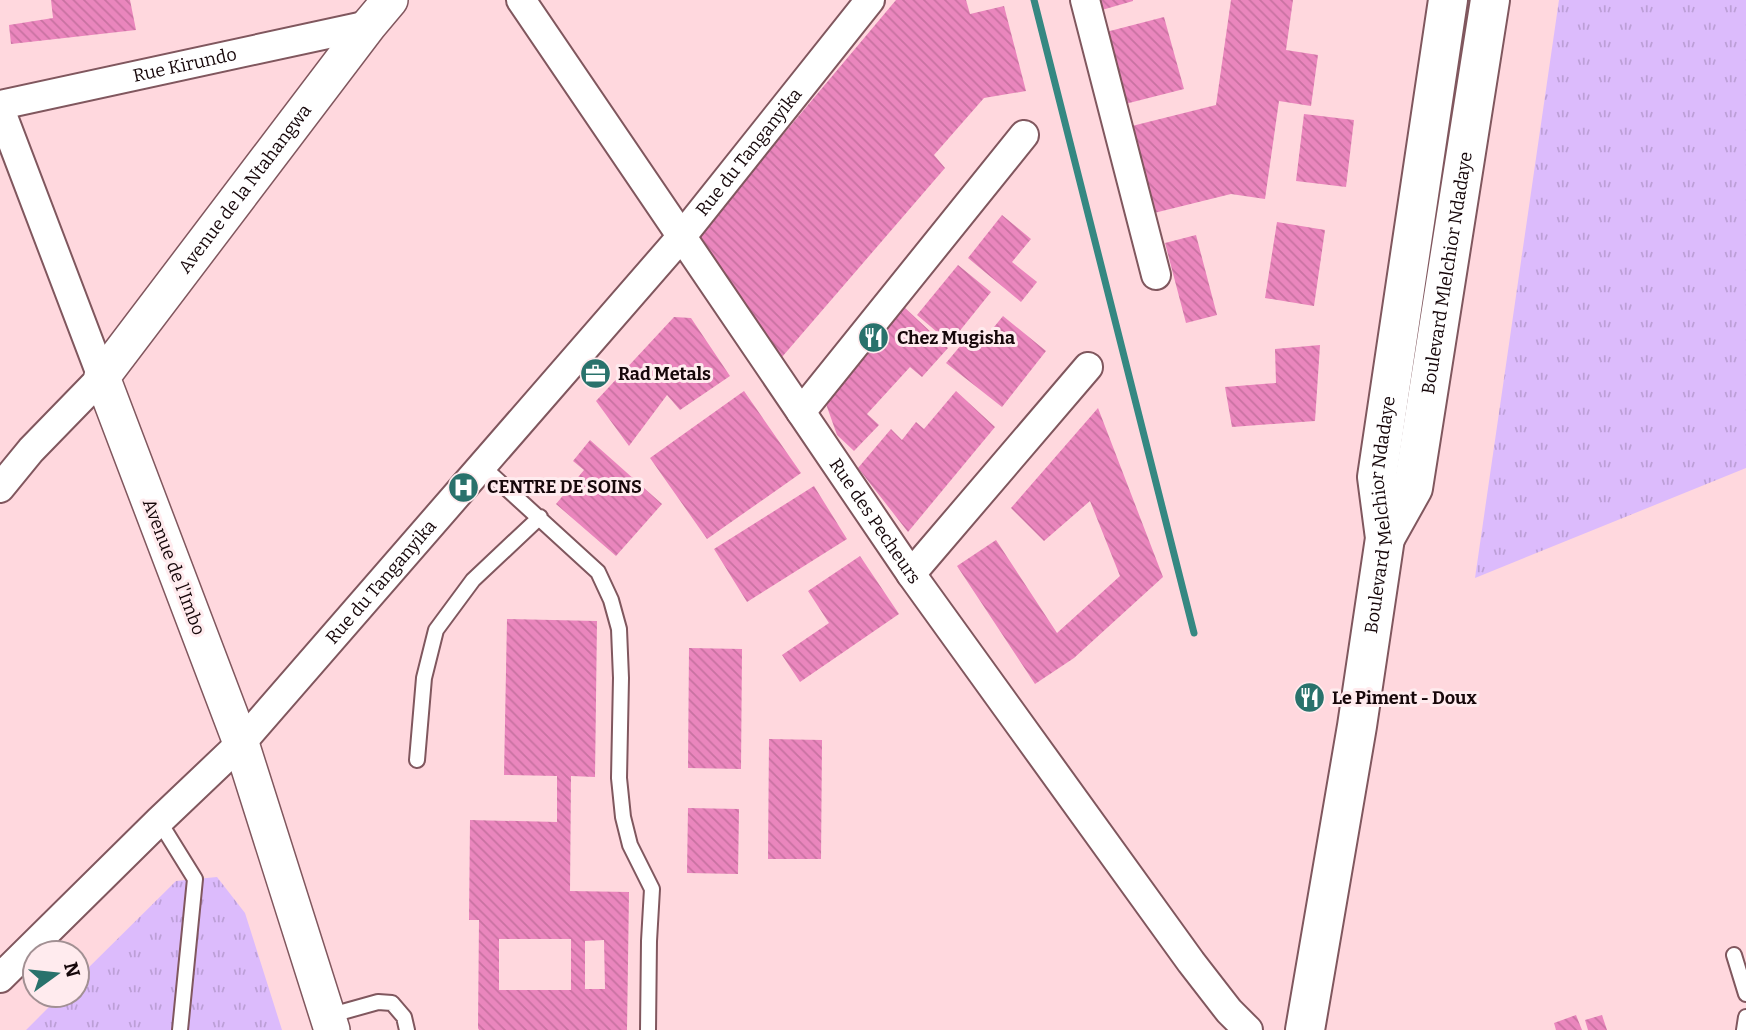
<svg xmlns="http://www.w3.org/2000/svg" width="1746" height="1030" viewBox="0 0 1746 1030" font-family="Bitter,serif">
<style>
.grass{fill:url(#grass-tufts)}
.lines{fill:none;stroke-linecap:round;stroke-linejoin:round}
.stream{stroke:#358882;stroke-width:7}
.building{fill:url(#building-back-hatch);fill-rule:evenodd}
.service-casing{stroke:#80575e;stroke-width:18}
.minor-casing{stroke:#80575e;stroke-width:32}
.tertiary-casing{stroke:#80575e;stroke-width:38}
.primary-casing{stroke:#80575e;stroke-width:42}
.service{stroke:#fff;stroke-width:14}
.minor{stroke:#fff;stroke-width:28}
.tertiary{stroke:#fff;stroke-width:35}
.primary{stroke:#fff;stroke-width:38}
.labels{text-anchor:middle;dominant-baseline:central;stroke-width:6;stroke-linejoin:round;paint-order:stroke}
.street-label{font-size:18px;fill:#16070a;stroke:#ffebee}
.poi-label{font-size:18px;font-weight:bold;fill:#16070a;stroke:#ffebee;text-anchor:start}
</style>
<defs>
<pattern id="grass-tufts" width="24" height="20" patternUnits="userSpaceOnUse" patternTransform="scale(1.75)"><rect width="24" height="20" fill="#dcbbfc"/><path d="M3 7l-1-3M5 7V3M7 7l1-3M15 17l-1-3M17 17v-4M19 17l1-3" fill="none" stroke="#bc9fd7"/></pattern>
<pattern id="building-back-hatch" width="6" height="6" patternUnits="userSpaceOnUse" patternTransform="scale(1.75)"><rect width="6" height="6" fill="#ea86bd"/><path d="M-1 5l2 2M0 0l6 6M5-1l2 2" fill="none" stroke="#c872a1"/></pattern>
</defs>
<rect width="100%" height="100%" fill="#ffd8de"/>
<path class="grass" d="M 1559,0 L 1746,0 L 1746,468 L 1475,578 Z
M 217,877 L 245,913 L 282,1030 L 26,1030 L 61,995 L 77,995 L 77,979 L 176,881 Z"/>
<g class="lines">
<path class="stream" d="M 1034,0 L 1194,633"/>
</g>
<path class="building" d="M 51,0 L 130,0 L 136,30 L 11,44 L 9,25 L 53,18 Z
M 896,0 L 966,0 L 970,14 L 1004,6 L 1026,91 L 984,98 L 934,155 L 945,168 L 782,357 L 734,303 L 698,236 Z
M 1092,0 L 1133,0 L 1133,1 L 1095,12 Z
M 1231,0 L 1293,0 L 1286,50 L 1318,55 L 1311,106 L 1279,101 L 1265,199 L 1231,194 L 1150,214 L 1128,127 L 1216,105 Z
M 1164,17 L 1184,89 L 1125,104 L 1106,32 Z
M 1304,114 L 1354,120 L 1346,187 L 1296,181 Z
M 1002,215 L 1031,239 L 1012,262 L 1037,282 L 1021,302 L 968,258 Z
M 1277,222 L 1325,230 L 1314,306 L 1265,298 Z
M 1196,235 L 1217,315 L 1186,323 L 1165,243 Z
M 958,265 L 991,292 L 950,343 L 917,315 Z
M 904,307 L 948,348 L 922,377 L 910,367 L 867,414 L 879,425 L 854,451 L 837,435 L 826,404 L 874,338 Z
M 1003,316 L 1046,351 L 1002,407 L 946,363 L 966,339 L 977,348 Z
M 674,317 L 691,318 L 730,376 L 680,410 L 667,395 L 629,446 L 596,401 Z
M 1320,345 L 1315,421 L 1232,427 L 1225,387 L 1276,383 L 1275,349 Z
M 744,391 L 801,473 L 707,539 L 650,458 Z
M 956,391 L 995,427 L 908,532 L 858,468 L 891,429 L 902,440 L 916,422 L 924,429 Z
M 1098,408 L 1163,577 L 1074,658 L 1035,684 L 957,566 L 996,540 L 1057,633 L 1120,576 L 1090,501 L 1044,541 L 1011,508 Z
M 590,440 L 662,504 L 616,556 L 556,504 L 584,470 L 573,461 Z
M 814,486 L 847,539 L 747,602 L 714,549 Z
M 860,556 L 899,614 L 800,682 L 782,655 L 829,623 L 808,591 Z
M 507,619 L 597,621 L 595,777 L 571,776 L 570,891 L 629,892 L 627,1030 L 479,1030 L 478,1028 L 479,920 L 469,920 L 470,820 L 557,822 L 557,776 L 504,775 ZM 499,939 L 571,939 L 571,990 L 499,990 ZM 604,940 L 605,989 L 585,989 L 585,941 Z
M 689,648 L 742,649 L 741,769 L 688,768 Z
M 769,739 L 822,740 L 821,859 L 768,859 Z
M 688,808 L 739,809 L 738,874 L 687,873 Z
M 1576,1015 L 1582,1030 L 1556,1030 L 1554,1023 Z
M 1602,1015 L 1607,1030 L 1588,1030 L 1585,1020 Z"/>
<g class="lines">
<defs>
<path id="service" d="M 482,466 L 598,572 L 611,600 L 619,629 L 621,678 L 619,778 L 623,817 L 630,845 L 652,889 L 649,941 L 648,1030
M 417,760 L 424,678 L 436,630 L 473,580 L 540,517
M 159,821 L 195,879 L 180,1030
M 1734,955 L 1746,994
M 328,1016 L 378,1002 L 392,1003 L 404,1017 L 407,1030
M 1744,1030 L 1746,1017"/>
<g id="minor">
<path id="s1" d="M 521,0 L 911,574 L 1191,962 L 1229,1011 L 1248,1030"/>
<path d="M 1085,0 L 1156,275"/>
<path id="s2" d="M 0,105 L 369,25"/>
<path d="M 0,109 L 102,377 L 31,450 L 0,488"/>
<path d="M 801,412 L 1024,135"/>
<path d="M 911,574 L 1088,367"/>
<path id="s3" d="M 0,978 L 159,821 L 241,743 L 682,236 L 870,0"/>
</g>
<g id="tertiary">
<path id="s4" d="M 332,1030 L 241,743 L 102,377 L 369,25 L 390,0"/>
</g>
<g id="primary">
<path id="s5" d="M 1385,538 L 1413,488 L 1490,0"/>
<path id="s6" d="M 1305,1030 L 1357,726 L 1385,538 L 1377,477 L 1448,0"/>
</g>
</defs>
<use href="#service" class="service-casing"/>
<use href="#minor" class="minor-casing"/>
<use href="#tertiary" class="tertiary-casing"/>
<use href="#primary" class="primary-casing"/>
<use href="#service" class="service"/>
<use href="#minor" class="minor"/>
<use href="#tertiary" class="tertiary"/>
<use href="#primary" class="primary"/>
</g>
<defs>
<symbol id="restaurant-disc" viewBox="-11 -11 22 22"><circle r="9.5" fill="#29726c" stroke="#ffebee"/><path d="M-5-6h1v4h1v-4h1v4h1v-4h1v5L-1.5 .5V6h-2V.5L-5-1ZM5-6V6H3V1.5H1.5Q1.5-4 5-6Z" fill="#fff"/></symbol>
<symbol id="office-disc" viewBox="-11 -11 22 22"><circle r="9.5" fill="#29726c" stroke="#ffebee"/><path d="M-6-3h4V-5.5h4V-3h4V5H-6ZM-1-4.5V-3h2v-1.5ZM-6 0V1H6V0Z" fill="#fff"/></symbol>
<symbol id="hospital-disc" viewBox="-11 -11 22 22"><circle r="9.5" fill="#29726c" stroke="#ffebee"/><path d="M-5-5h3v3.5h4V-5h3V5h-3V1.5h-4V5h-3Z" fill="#fff"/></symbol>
</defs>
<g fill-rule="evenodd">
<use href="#restaurant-disc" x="856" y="320" width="35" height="35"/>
<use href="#office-disc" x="578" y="356" width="35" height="35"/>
<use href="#hospital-disc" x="446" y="470" width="35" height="35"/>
<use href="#restaurant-disc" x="1292" y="680" width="35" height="35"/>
</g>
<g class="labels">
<g class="street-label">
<text stroke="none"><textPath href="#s2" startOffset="189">Rue Kirundo</textPath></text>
<text stroke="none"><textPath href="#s3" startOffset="1116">Rue du Tanganyika</textPath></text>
<text stroke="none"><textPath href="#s4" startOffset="929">Avenue de la Ntahangwa</textPath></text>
<text stroke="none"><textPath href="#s5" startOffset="275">Boulevard Mlelchior Ndadaye</textPath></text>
<text stroke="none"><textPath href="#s6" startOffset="522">Boulevard Melchior Ndadaye</textPath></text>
<text stroke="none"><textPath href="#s1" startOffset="630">Rue des Pecheurs</textPath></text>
<text transform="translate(174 567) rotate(69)">Avenue de l'Imbo</text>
<text stroke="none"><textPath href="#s3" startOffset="550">Rue du Tanganyika</textPath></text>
</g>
<g class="poi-label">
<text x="897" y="338">Chez Mugisha</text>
<text x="618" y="374">Rad Metals</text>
<text x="487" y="487">CENTRE DE SOINS</text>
<text x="1332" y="698">Le Piment - Doux</text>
</g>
</g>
<g transform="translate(56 974) rotate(75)"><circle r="33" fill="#ffebee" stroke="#a29093" stroke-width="2"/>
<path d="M0-5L12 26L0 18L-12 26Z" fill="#29726c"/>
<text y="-10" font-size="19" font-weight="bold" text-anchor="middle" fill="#16070a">N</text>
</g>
</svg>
